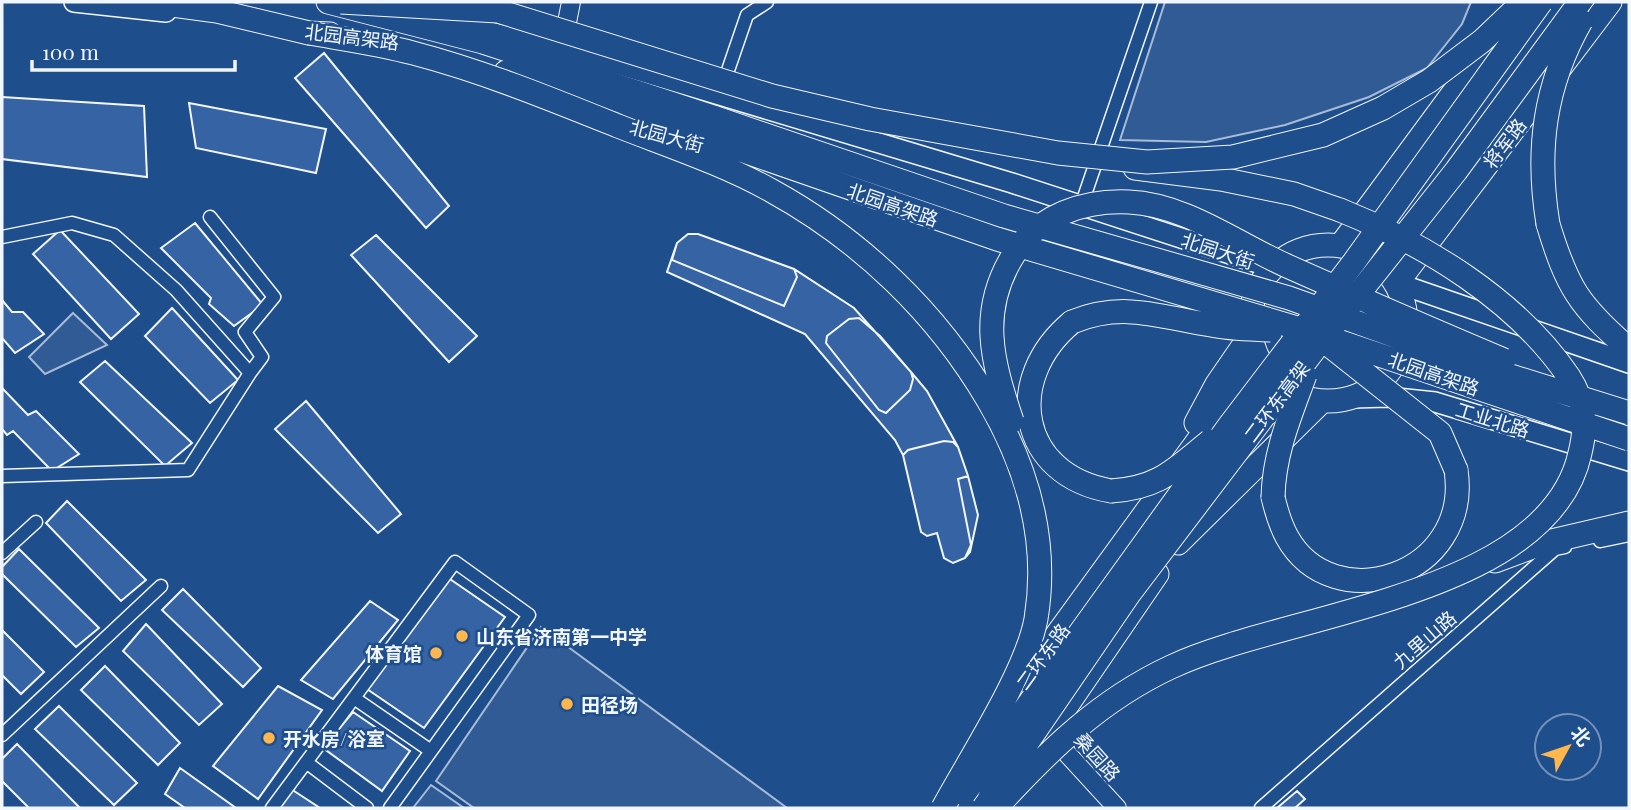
<svg xmlns="http://www.w3.org/2000/svg" width="1631" height="810" viewBox="0 0 1631 810" font-family="'Playfair Display','Noto Sans SC',serif">
<style>
.built{fill:#305b95;stroke:#a8bbd7;stroke-width:2}
.building{fill:#3563a3;stroke:#f2f6ff;stroke-width:2}
.lines{fill:none;stroke-linecap:round;stroke-linejoin:round}
.street-casing{stroke:#f2f6ff;stroke-width:15}
.secondary-casing{stroke:#f2f6ff;stroke-width:20}
.primary-casing{stroke:#f2f6ff;stroke-width:22}
.highway-casing{stroke:#f2f6ff;stroke-width:25}
.street{stroke:#1f4e8c;stroke-width:12}
.secondary{stroke:#1f4e8c;stroke-width:18}
.primary{stroke:#1f4e8c;stroke-width:19}
.highway{stroke:#1f4e8c;stroke-width:23}
.highway-bridge-casing{stroke:#f2f6ff;stroke-width:25;stroke-linecap:butt}
.highway-bridge{stroke:#1f4e8c;stroke-width:23}
.poi-dot{fill:#ffb74d;stroke:#1f4e8c;stroke-width:2.5}
.labels{text-anchor:middle;dominant-baseline:central;stroke-width:5;stroke-linejoin:round;paint-order:stroke}
.street-label{font-size:19px;fill:#f2f6ff;stroke:#1f4e8c}
.poi-label{font-size:19px;font-weight:bold;fill:#f2f6ff;stroke:#1f4e8c;text-anchor:start}
</style>
<rect width="100%" height="100%" fill="#1f4e8c"/>
<path class="built" d="M 1165,2 L 1471,2 L 1462,24 L 1427,68 L 1369,97 L 1285,125 L 1206,142 L 1120,140 Z
M 73,313 L 107,345 L 45,374 L 29,357 Z
M 541,627 L 787,808 L 474,808 L 436,781 Z
M 431,785 L 464,808 L 413,808 Z"/>
<path class="building" d="M 324,53 L 449,206 L 426,228 L 295,78 Z
M 2,97 L 144,106 L 147,177 L 2,159 Z
M 189,103 L 326,129 L 316,173 L 196,148 Z
M 195,223 L 263,305 L 234,326 L 209,304 L 211,298 L 161,248 Z
M 60,230 L 139,314 L 111,339 L 33,254 Z
M 688,234 L 698,234 L 794,269 L 797,277 L 784,306 L 672,260 L 677,243 Z
M 688,234 L 698,234 L 794,269 L 854,308 L 911,372 L 927,391 L 958,447 L 968,476 L 978,515 L 970,552 L 965,558 L 953,563 L 944,558 L 937,533 L 927,536 L 921,532 L 903,455 L 895,440 L 805,334 L 667,272 L 677,243 Z
M 376,235 L 477,336 L 449,362 L 351,255 Z
M 2,300 L 12,312 L 23,312 L 44,334 L 15,353 L 2,338 Z
M 172,308 L 238,380 L 210,403 L 145,336 Z
M 859,318 L 880,336 L 911,372 L 913,379 L 910,390 L 886,413 L 879,410 L 826,343 L 827,336 L 849,319 Z
M 105,361 L 192,443 L 165,466 L 80,382 Z
M 2,388 L 28,415 L 36,411 L 79,454 L 52,471 L 13,431 L 7,435 L 2,429 Z
M 306,401 L 401,514 L 378,533 L 275,429 Z
M 944,441 L 953,442 L 958,447 L 968,476 L 958,479 L 971,545 L 965,558 L 953,563 L 944,558 L 937,533 L 927,536 L 921,532 L 903,455 L 908,450 Z
M 67,501 L 146,580 L 121,601 L 46,523 Z
M 19,549 L 99,628 L 76,647 L 2,574 L 2,567 Z
M 447,577 L 505,617 L 424,728 L 367,689 Z
M 183,589 L 261,668 L 243,687 L 162,610 Z
M 370,601 L 398,620 L 333,699 L 301,680 Z
M 146,624 L 222,704 L 199,725 L 123,651 Z
M 2,630 L 44,672 L 21,694 L 2,675 Z
M 105,666 L 180,743 L 158,765 L 81,690 Z
M 278,686 L 322,710 L 258,799 L 213,766 Z
M 59,706 L 137,783 L 114,805 L 35,729 Z
M 353,712 L 410,751 L 382,791 L 323,748 Z
M 17,744 L 80,808 L 29,808 L 2,781 L 2,759 Z
M 180,768 L 236,808 L 185,808 L 165,794 Z
M 291,789 L 320,808 L 278,808 Z
M 1297,791 L 1305,799 L 1295,808 L 1277,808 Z"/>
<g class="lines">
<defs>
<path id="street" d="M 724,82 L 747,15 L 767,2
M 1081,206 L 1151,2
M 210,217 L 274,297 L 245,332 L 262,357 L 250,373
M 2,237 L 72,223 L 114,235 L 176,290 L 250,373 L 188,470 L 2,476
M 1600,541 L 1629,535
M 2,553 L 36,522
M 354,698 L 431,751
M 2,735 L 161,586
M 306,762 L 367,808
M 272,808 L 455,562 L 529,615 L 390,808
M 1261,808 L 1555,549 L 1565,547"/>
<path id="secondary" d="M 563,43 L 571,2
M 1050,735 L 1117,808"/>
<path id="primary" d="M 74,2 L 166,12
M 417,14 L 593,57 L 1012,183 L 1270,267
M 1397,283 L 1629,363
M 1353,398 L 1387,397 L 1435,402 L 1629,461"/>
<path id="highway" d="M 150,2 L 217,11 L 309,33 L 330,34
M 328,2 L 483,42 L 716,118
M 506,72 L 709,139
M 1135,168 L 1221,179 L 1294,194 L 1340,210
M 1548,224 C 1567,287 1579,306 1629,349
M1250 323a78 78 0 1 1 156 0a78 78 0 1 1-156 0Z
M 1341,245 L 1499,31
M 1397,283 L 1610,2
M 1072,322 C 1003,379 1018,475 1111,491
M 1196,423 L 1217,384 L 1250,336
M 1273,497 C 1276,510 1280,524 1287,537 C 1333,620 1472,576 1456,470
M 1178,543 L 1321,402
M 1495,561 L 1543,543 L 1629,523
M 1011,698 L 1258,358
M 1020,774 L 1157,574"/>
</defs>
<use href="#street" class="street-casing"/>
<use href="#secondary" class="secondary-casing"/>
<use href="#primary" class="primary-casing"/>
<use href="#highway" class="highway-casing"/>
<use href="#street" class="street"/>
<use href="#secondary" class="secondary"/>
<use href="#primary" class="primary"/>
<use href="#highway" class="highway"/>
<defs>
<path id="highway-bridge" d="M 341,2 L 498,11 L 772,96 L 870,119 L 1058,153 L 1147,162 L 1233,157 L 1323,135 L 1383,108 L 1429,81 L 1482,41 L 1523,2
M 309,33 C 343,39 379,44 413,53 C 482,71 551,99 618,126 C 669,146 724,164 772,191 C 861,240 937,313 988,400 C 1028,468 1049,540 1036,619 C 1026,673 970,758 943,808
M 716,118 L 1004,216 L 1289,298 L 1479,366 L 1629,413
M 709,139 L 997,239 L 1314,333 L 1629,439
M 1548,224 C 1536,151 1544,86 1581,21
M 1072,322 C 1124,301 1159,317 1211,325 C 1230,329 1251,329 1271,330
M 1329,345 L 1440,433 L 1456,470
M 1012,421 C 992,361 978,311 1014,254 C 1039,215 1084,200 1129,202 C 1184,204 1236,243 1285,265 C 1357,297 1430,329 1504,360
M 1111,491 C 1159,488 1174,470 1210,441
M 1273,497 C 1274,453 1290,416 1305,375
M 964,794 L 1229,426 L 1354,262 L 1541,2
M 990,797 L 1129,594 L 1314,350 L 1456,171 L 1580,2
M 996,808 C 1048,751 1100,700 1171,667 C 1284,613 1549,597 1580,453 C 1587,425 1585,402 1569,377 C 1517,300 1425,244 1340,210"/>
</defs>
<use href="#highway-bridge" class="highway-bridge-casing"/>
<use href="#highway-bridge" class="highway-bridge"/>
</g>
<g class="poi-dot">
<circle cx="462" cy="636" r="7"/>
<circle cx="436" cy="653" r="7"/>
<circle cx="567" cy="704" r="7"/>
<circle cx="269" cy="738" r="7"/>
</g>
<g class="labels">
<g class="street-label">
<text transform="translate(352 36) rotate(7)">北园高架路</text>
<text transform="translate(667 135) rotate(15)">北园大街</text>
<text transform="translate(1504 143) rotate(-53)">将军路</text>
<text transform="translate(893 204) rotate(19)">北园高架路</text>
<text transform="translate(1218 250) rotate(18)">北园大街</text>
<text transform="translate(1434 373) rotate(19)">北园高架路</text>
<text transform="translate(1276 401) rotate(-53)">二环东高架</text>
<text transform="translate(1493 419) rotate(17)">工业北路</text>
<text transform="translate(1424 639) rotate(-41)">九里山路</text>
<text transform="translate(1042 656) rotate(-54)">二环东路</text>
<text transform="translate(1098 756) rotate(48)">桑园路</text>
</g>
<g class="poi-label">
<text x="476" y="636">山东省济南第一中学</text>
<text x="422" y="653" text-anchor="end">体育馆</text>
<text x="581" y="704">田径场</text>
<text x="283" y="738">开水房/浴室</text>
</g>
</g>
<rect width="1631" height="810" fill="none" stroke="#f2f6ff" stroke-width="7"/>
<g transform="translate(1568 747) rotate(50)"><circle r="33" fill="#1f4e8c" stroke="#7391ba" stroke-width="2"/>
<path d="M0-5L12 26L0 18L-12 26Z" fill="#ffb74d"/>
<text y="-10" font-size="19" font-weight="bold" text-anchor="middle" fill="#f2f6ff">北</text>
</g>
<path d="M32 60v10h203v-10" fill="none" stroke="#f2f6ff" stroke-width="3.5"/>
<text x="42" y="60" font-size="21" fill="#f2f6ff" stroke="#1f4e8c" stroke-width="5" paint-order="stroke">100 m</text>
</svg>
